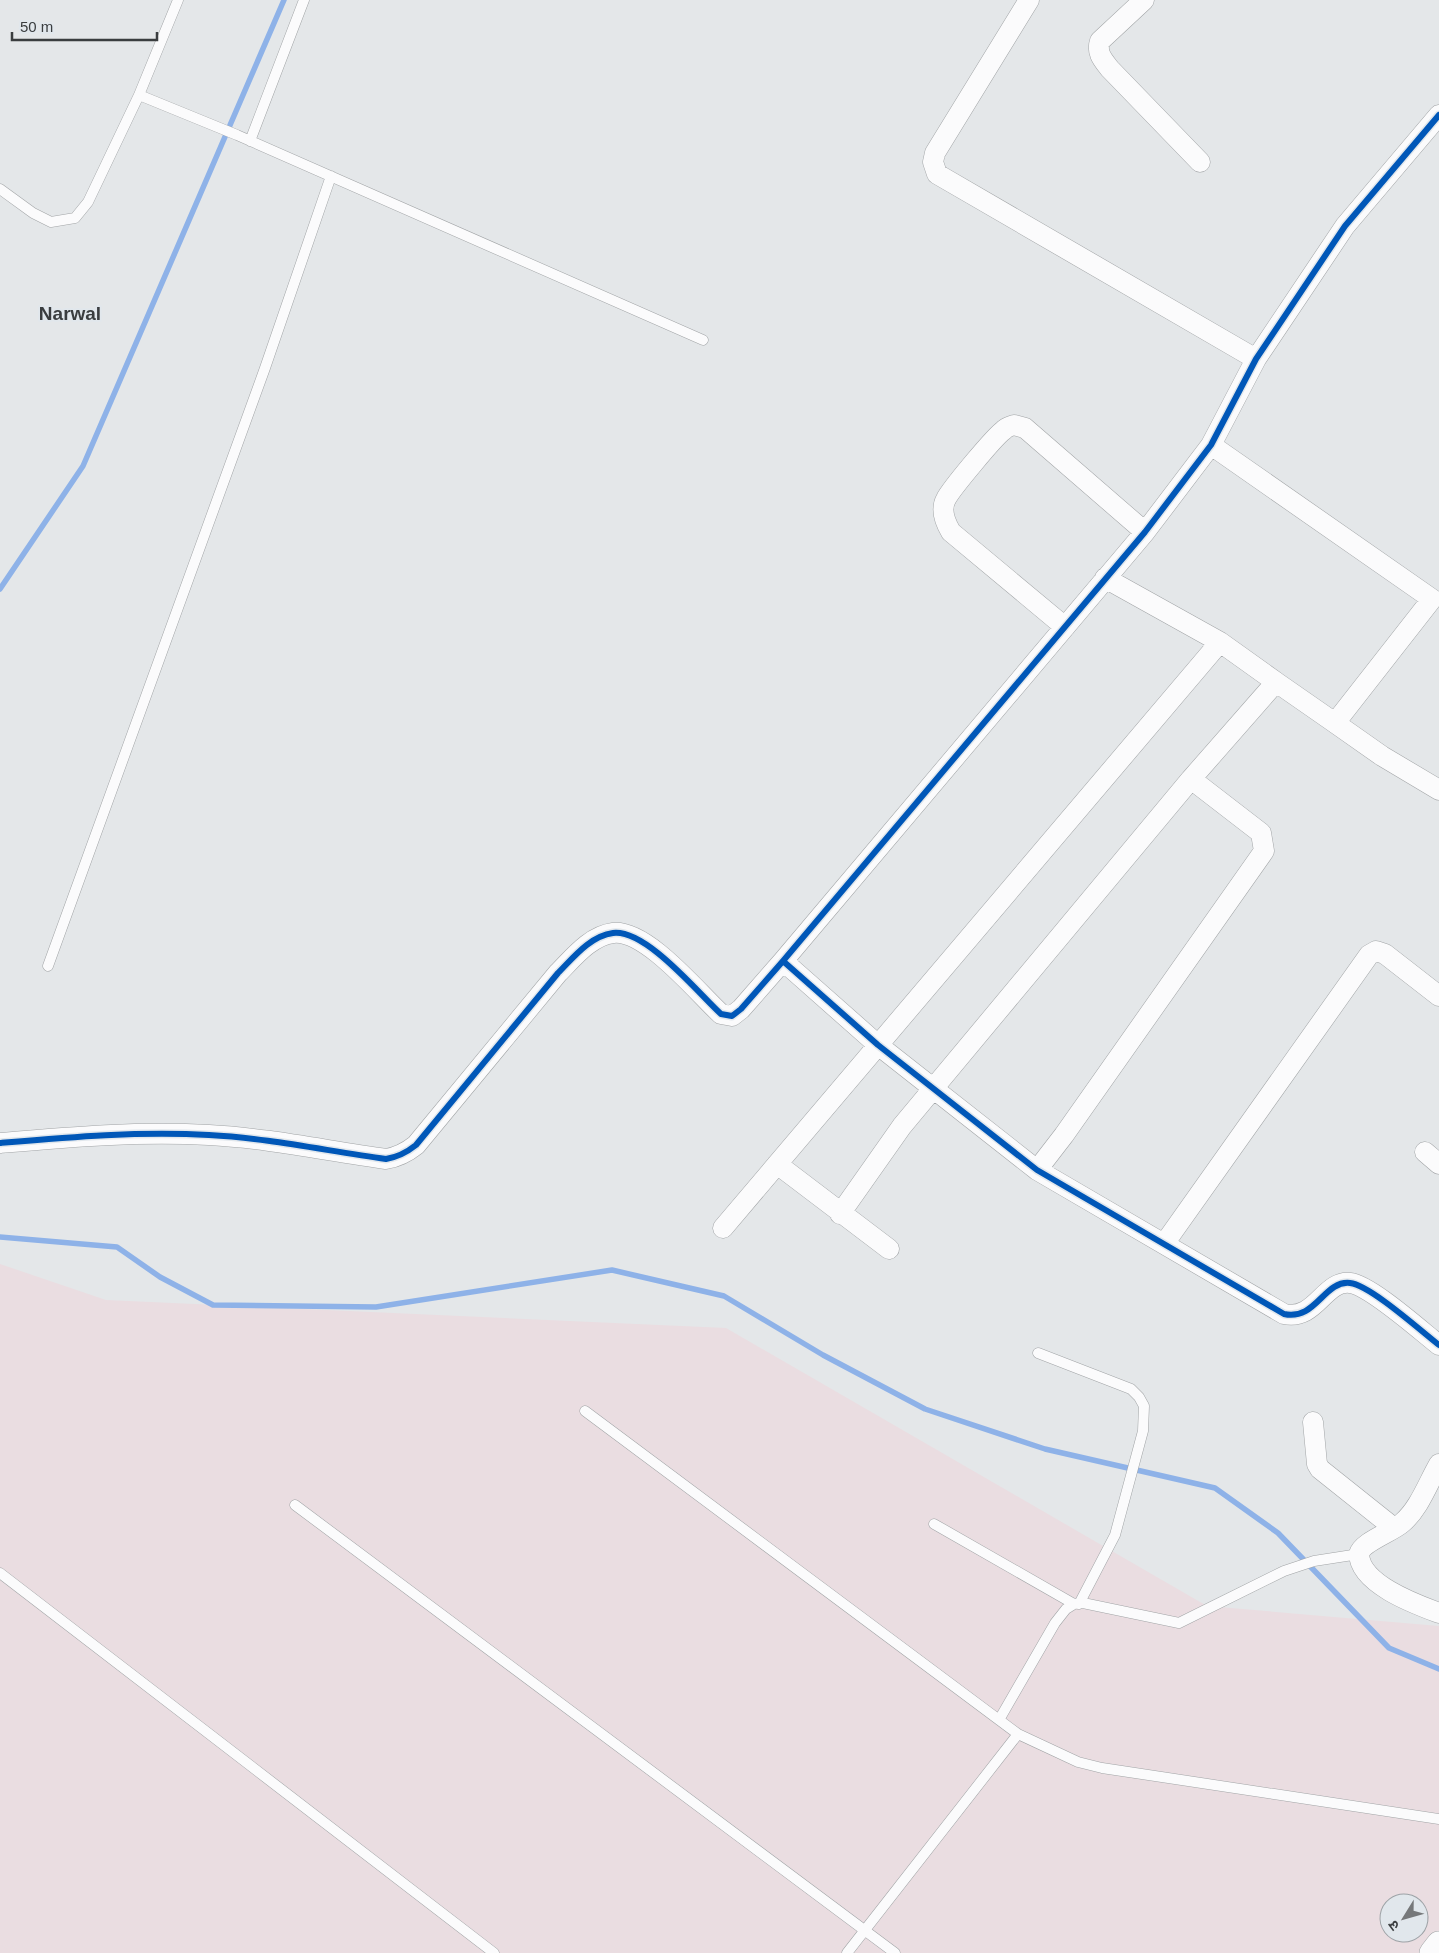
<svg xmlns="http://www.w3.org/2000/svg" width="1439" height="1953" viewBox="0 0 1439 1953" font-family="Arial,'Noto Sans Devanagari',sans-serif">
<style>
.industrial{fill:#eadde1;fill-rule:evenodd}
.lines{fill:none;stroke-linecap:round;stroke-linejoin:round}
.stream{stroke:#8eb2e8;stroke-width:5.5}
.service-casing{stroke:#a1a4a6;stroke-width:11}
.minor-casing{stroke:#a1a4a6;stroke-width:21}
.tertiary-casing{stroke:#a1a4a6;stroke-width:26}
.service{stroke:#fbfbfc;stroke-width:10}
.minor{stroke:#fbfbfc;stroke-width:20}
.tertiary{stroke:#fbfbfc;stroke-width:25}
.cycleway-casing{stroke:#e1e7ec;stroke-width:9}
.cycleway{stroke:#0057b8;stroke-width:6}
.labels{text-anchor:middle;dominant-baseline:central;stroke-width:4;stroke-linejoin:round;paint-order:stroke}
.district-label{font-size:19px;font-weight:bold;fill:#3a3d3f;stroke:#e1e7ec}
</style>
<rect width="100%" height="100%" fill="#e4e7e9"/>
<path class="industrial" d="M 0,1264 L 106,1300 L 726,1328 L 1207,1606 L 1439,1626 L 1439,1953 L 0,1953 ZM 1389,1903 L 1419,1903 L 1419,1933 L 1389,1933 Z"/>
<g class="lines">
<path class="stream" d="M 0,589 L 83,466 L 284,0
M 0,1237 L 117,1247 L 160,1277 L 213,1305 L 376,1307 L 612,1270 L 724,1296 L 823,1355 L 925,1409 L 1045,1449 L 1215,1488 L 1278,1533 L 1389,1648 L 1439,1669"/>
<defs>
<path id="service" d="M 139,95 L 237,135 L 703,340
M 250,141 L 304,0
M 0,189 L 33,213 L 51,222 L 75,218 L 88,202 L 139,95 L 178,0
M 48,966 L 265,368 L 331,176
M 1038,1353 L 1131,1389 L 1139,1397 L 1144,1406 L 1143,1431 L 1115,1535 L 1079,1604
M 585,1411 L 1018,1734 L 1078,1762 L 1102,1768 L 1439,1819
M 295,1505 L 895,1953
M 934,1524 L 1074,1604
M 0,1573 L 494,1953
M 999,1720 L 1055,1623 L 1066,1609 L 1074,1604 L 1083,1603 L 1179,1623 L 1284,1571 L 1314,1561 L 1359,1554
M 847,1953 L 1018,1734"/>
<path id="minor" d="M 1029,0 L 935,153 L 933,162 L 937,174 L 1256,359
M 1144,0 L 1100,41 C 1096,53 1103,60 1110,69 L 1200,162
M 1105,578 L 1220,642
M 1065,627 L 951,532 C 945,522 940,510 946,499 C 951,489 995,436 1004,430 C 1006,427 1011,426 1014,425 L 1025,428 L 1145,532
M 1335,723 L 1382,756 L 1439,790
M 783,961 L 878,1045 L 1037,1170 L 1284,1314 C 1316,1321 1324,1280 1350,1283 C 1370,1285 1421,1331 1439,1345
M 0,1143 C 70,1137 139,1131 209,1135 C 268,1138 327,1151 386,1159 C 398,1157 406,1153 416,1145 L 558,973 C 573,958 590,936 613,933 C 646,929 698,993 721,1014 L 732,1016 L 741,1009 L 783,961 L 1145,532 L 1211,445 L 1256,359 L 1345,226 L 1439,115
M 1425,1152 L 1439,1164
M 777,1164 L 889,1249
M 1037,1170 L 1064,1135 L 1264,851 L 1261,833 L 1191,779
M 840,1214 L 902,1126 L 1191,779 L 1276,682 L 1335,723 L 1432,599 L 1211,445
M 723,1228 L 1220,642 L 1276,682
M 1164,1244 L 1369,955 L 1376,951 L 1385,954 L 1439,996
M 1313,1422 L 1317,1464 L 1320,1469 L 1394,1528
M 1439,1464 C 1428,1483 1419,1509 1402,1523 C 1392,1532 1362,1542 1359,1554 C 1360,1584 1415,1604 1439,1613"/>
<path id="tertiary" d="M 1432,1953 L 1439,1944"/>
</defs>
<use href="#service" class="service-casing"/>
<use href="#minor" class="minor-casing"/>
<use href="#tertiary" class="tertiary-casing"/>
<use href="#service" class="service"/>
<use href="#minor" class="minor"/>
<use href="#tertiary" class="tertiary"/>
<defs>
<path id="cycleway" d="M 783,961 L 878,1045 L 1037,1170 L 1284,1314 C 1316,1321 1324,1280 1350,1283 C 1370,1285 1421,1331 1439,1345
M 0,1143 C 70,1137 139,1131 209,1135 C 268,1138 327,1151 386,1159 C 398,1157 406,1153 416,1145 L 558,973 C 573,958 590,936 613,933 C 646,929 698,993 721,1014 L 732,1016 L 741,1009 L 783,961 L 1145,532 L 1211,445 L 1256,359 L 1345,226 L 1439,115"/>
</defs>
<use href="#cycleway" class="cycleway-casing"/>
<use href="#cycleway" class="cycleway"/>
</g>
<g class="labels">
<g class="district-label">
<text x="70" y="313">Narwal</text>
</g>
</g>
<g transform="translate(1404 1918) rotate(233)"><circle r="24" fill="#e1e7ec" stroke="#9ea3a7"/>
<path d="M0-4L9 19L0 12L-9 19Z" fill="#76787a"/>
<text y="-8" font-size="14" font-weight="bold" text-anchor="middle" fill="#3a3d3f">उ</text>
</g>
<path d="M12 32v8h145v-8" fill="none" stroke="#3a3d3f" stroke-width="2.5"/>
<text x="20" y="32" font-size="15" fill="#3a3d3f" stroke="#e1e7ec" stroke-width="4" paint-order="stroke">50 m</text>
</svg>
